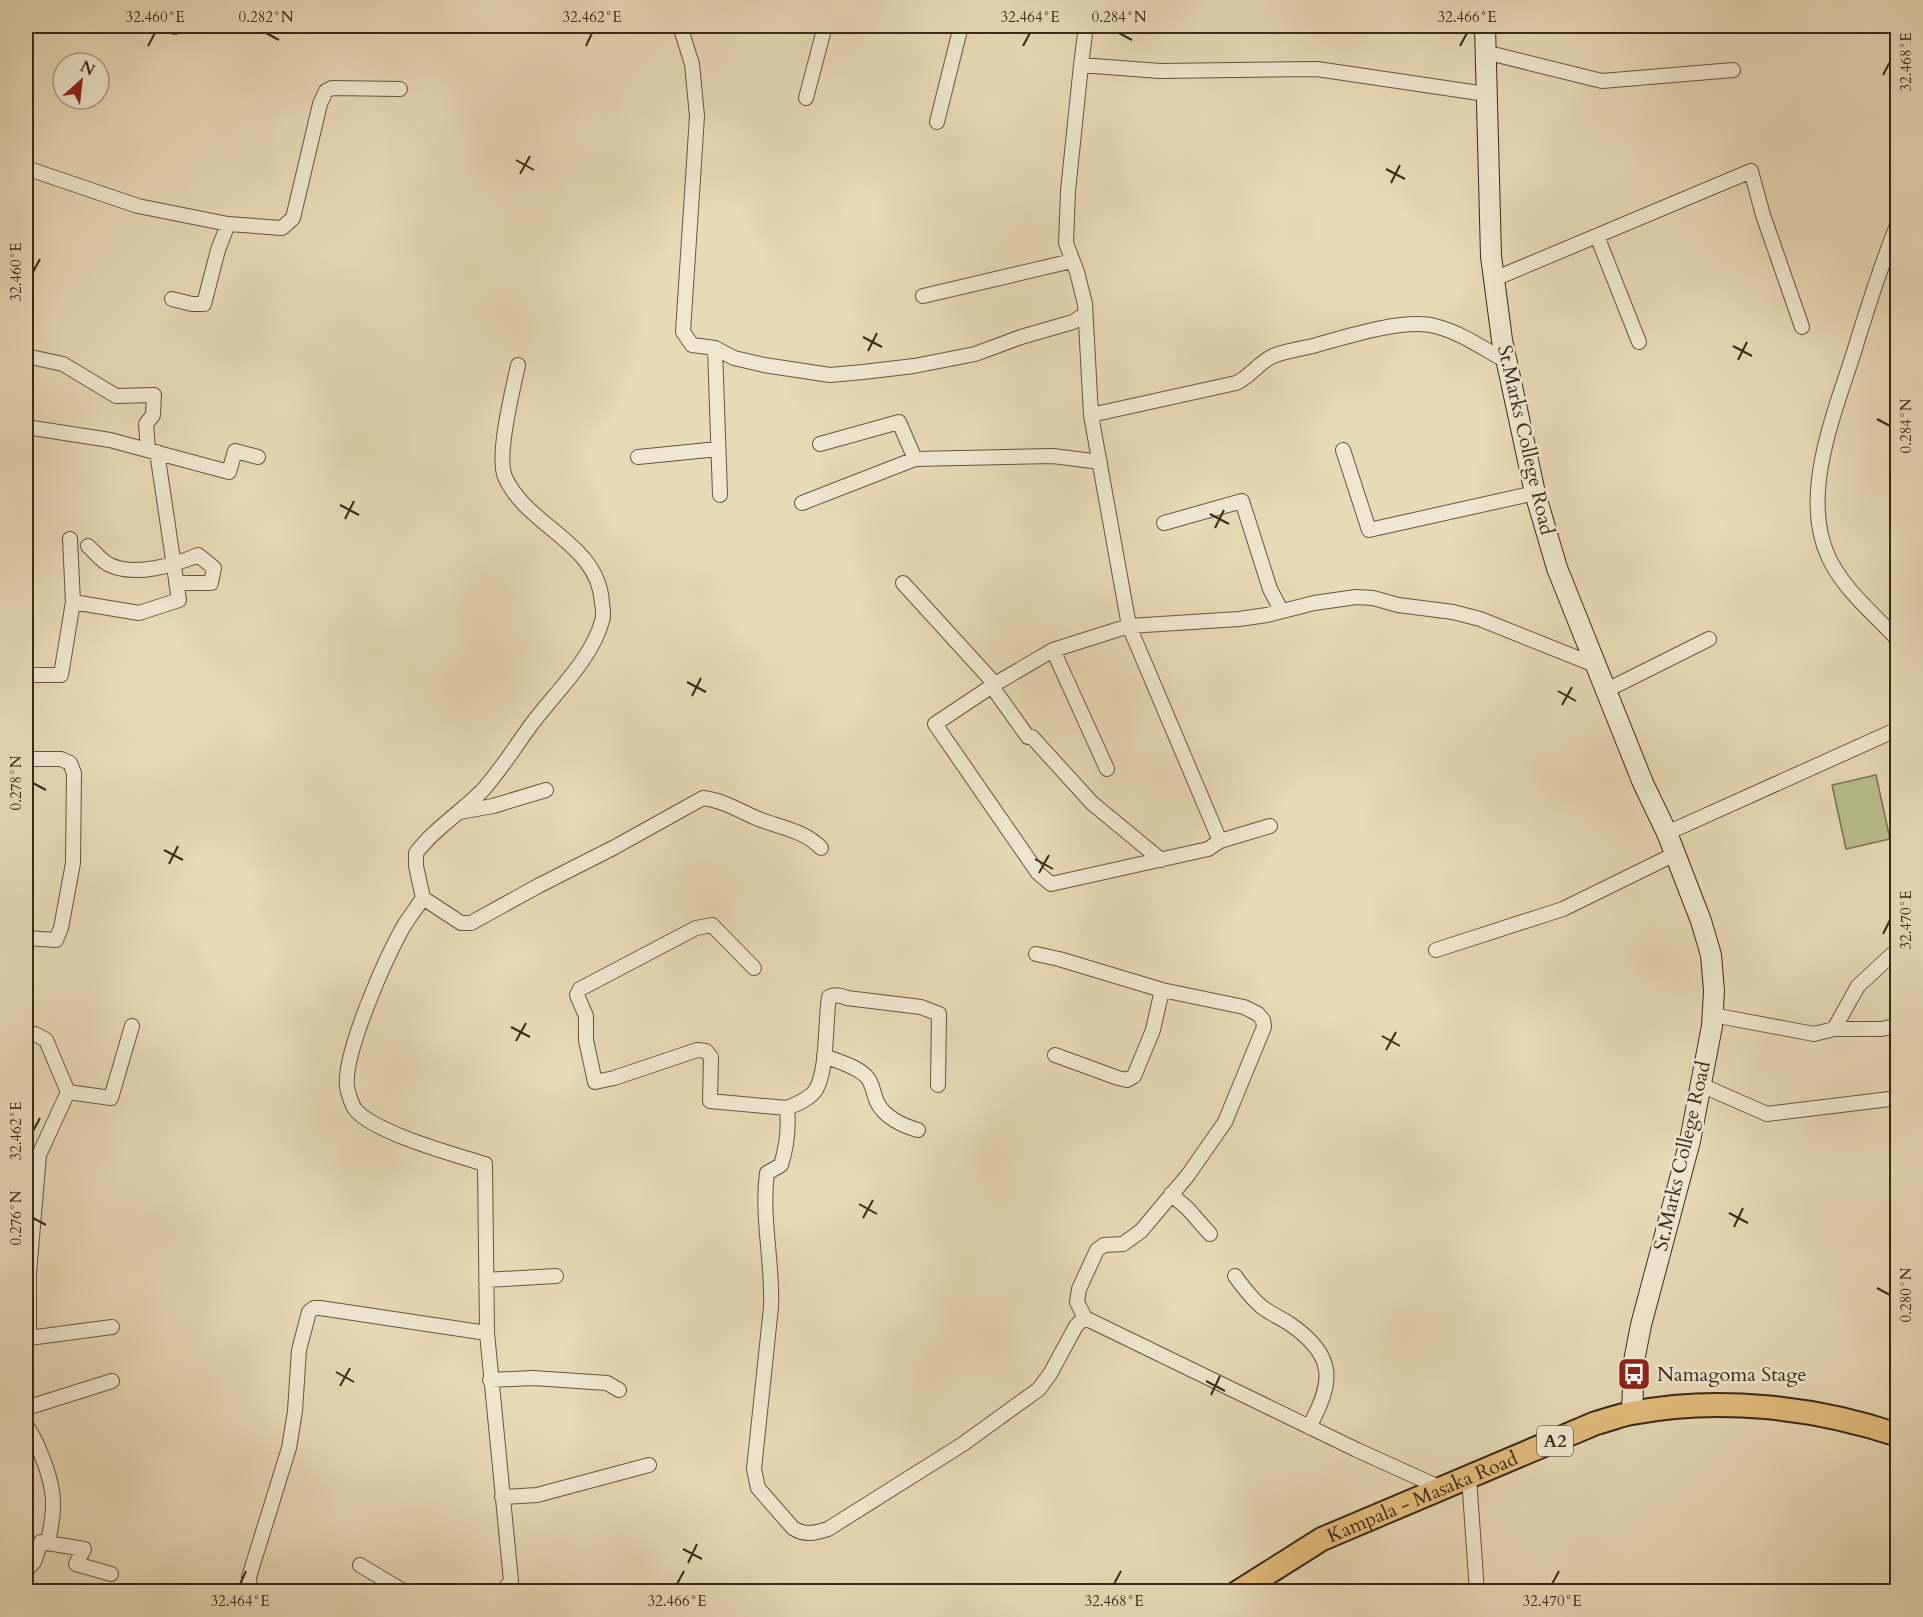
<svg xmlns="http://www.w3.org/2000/svg" width="1923" height="1617" viewBox="0 0 1923 1617" font-family="Cardo,serif">
<style>
.green{fill:#b9be8c;stroke:#787452;stroke-width:1.5}
.lines{fill:none;stroke-linecap:round;stroke-linejoin:round}
.street-casing{stroke:#635640;stroke-width:16}
.secondary-casing{stroke:#372a19;stroke-width:22}
.primary-casing{stroke:#372a19;stroke-width:26}
.street{stroke:#efe7d0;stroke-width:14}
.secondary{stroke:#efe7d0;stroke-width:20}
.primary{stroke:#e4bd7c;stroke-width:22}
.ticks{fill:none;stroke:#372a19;stroke-width:2}
.labels{text-anchor:middle;dominant-baseline:central;stroke-width:5;stroke-linejoin:round;paint-order:stroke}
.shield{fill:#efe7d0;stroke:#6e6350;stroke-width:1.5}
.shield-label{font-size:18px;font-weight:bold;fill:#372a19}
.street-label{font-size:20px;fill:#372a19;stroke:#efe7d0}
.poi-label{font-size:20px;fill:#372a19;stroke:#efe7d0;text-anchor:start}
.neatline{fill:none;stroke:#372a19;stroke-width:2}
.ticks-label{font-size:15px;text-anchor:middle;fill:#372a19}
</style>
<rect width="100%" height="100%" fill="#e7dab7"/>
<filter id="stains"><feTurbulence type="fractalNoise" baseFrequency=".00333" numOctaves="4"/><feColorMatrix values="0 0 0 0 .2 0 0 0 0 .09 0 0 0 0 .02 0 0 0 .5 -.17"/></filter>
<radialGradient id="worn" r=".72"><stop offset=".6" stop-color="#630" stop-opacity="0"/><stop offset="1" stop-color="#630" stop-opacity=".3"/></radialGradient>
<path class="green" d="M 1876,775 L 1890,839 L 1846,849 L 1832,785 Z"/>
<g class="lines">
<defs>
<path id="street" d="M 680,26 L 692,64 L 697,116 L 683,332 L 692,345 L 715,348 L 734,358 L 764,365 L 830,375 L 863,372 L 914,366 L 975,354 L 1021,337 L 1073,322 L 1084,315
M 175,27 L 175,26
M 1485,52 L 1602,81 L 1733,70
M 1081,65 L 1086,26
M 806,98 L 825,26
M 937,122 L 961,26
M 26,168 L 138,206 L 228,224 L 282,228 L 293,218 L 320,104 L 326,91 L 332,88 L 400,89
M 1898,223 C 1881,265 1867,309 1854,352 C 1835,412 1800,494 1828,556 C 1842,588 1874,614 1898,640
M 1597,236 L 1639,342
M 1494,279 L 1751,171 L 1763,215 L 1802,327
M 923,296 L 1072,261
M 172,299 L 192,304 L 204,304 L 218,250 L 228,224
M 715,348 L 720,495
M 26,356 L 63,364 L 116,396 L 154,395 L 153,415 L 146,424 L 148,450
M 1091,415 L 1085,304 L 1077,272 L 1066,243 L 1068,191 L 1081,65 L 1160,71 L 1317,69 L 1486,94
M 26,427 L 110,440 L 229,472 L 235,451 L 258,457
M 820,444 L 899,422 L 915,459
M 1343,450 L 1369,530 L 1535,493
M 638,457 L 718,449
M 802,503 L 915,459 L 1053,456 L 1100,462
M 1164,523 L 1242,501 L 1270,589 L 1281,610
M 70,539 L 73,602 L 139,613 L 179,600 L 157,452
M 88,546 C 95,552 102,562 110,565 C 135,577 175,565 198,555 L 214,568 L 211,583 L 176,583
M 903,583 L 995,684 L 993,688 L 1028,737 L 1032,737 L 1092,803 L 1161,860
M 1053,650 L 1107,769
M 26,675 L 61,675 L 73,602
M 1605,691 L 1709,639
M 26,759 L 61,759 L 70,763 L 74,773 L 73,863 L 61,928 L 56,940 L 26,938
M 460,812 L 493,806 L 546,790
M 1270,826 L 1220,841 L 1208,849 L 1051,884 L 1038,873 L 935,724 L 995,684 L 1053,650 L 1129,626 L 1239,619 L 1267,615 L 1314,603 L 1356,597 L 1373,598 L 1398,605 L 1453,612 L 1480,619 L 1595,665
M 1667,833 L 1898,729
M 1220,841 L 1129,626 L 1091,415 L 1236,383 C 1250,377 1258,363 1273,356 C 1285,351 1300,349 1313,346 C 1345,337 1403,318 1435,326 C 1460,332 1484,349 1506,361
M 423,898 L 461,923 L 471,923 L 538,886 L 613,848 L 703,798 C 722,800 738,810 756,818 C 778,827 804,830 821,848
M 1436,950 L 1563,909 L 1675,854
M 1036,954 L 1059,959 L 1162,990 L 1244,1007 L 1258,1014 L 1263,1020 L 1264,1027 L 1225,1122 L 1188,1175 L 1141,1231 L 1123,1244 L 1104,1245 L 1097,1250 L 1079,1289 L 1077,1302 L 1085,1318
M 754,968 L 712,925 L 696,928 L 580,989 L 577,995 L 586,1016 L 586,1040 L 595,1082 L 614,1078 L 697,1050 L 706,1051 L 711,1057 L 710,1101 L 787,1108
M 1713,1015 L 1814,1034 L 1834,1029 L 1858,986 L 1898,949
M 1834,1029 L 1882,1029 L 1898,1025
M 26,1036 L 35,1034 L 46,1040 L 68,1092 L 111,1098 L 132,1026
M 1055,1055 L 1118,1078 L 1127,1080 L 1134,1076 L 1153,1030 L 1162,990
M 824,1056 C 837,1061 856,1066 866,1076 C 873,1083 873,1093 877,1102 C 884,1117 903,1126 918,1130
M 938,1085 L 939,1014 L 921,1007 L 847,998 C 841,995 836,994 829,997 C 825,1021 828,1072 815,1091 C 809,1099 797,1104 787,1108 C 789,1128 787,1146 781,1165 L 767,1173 C 761,1217 773,1263 771,1307 L 754,1469 L 758,1488 L 793,1528 C 805,1536 815,1533 828,1529 L 963,1444 L 1039,1389 L 1050,1374 L 1076,1326 L 1082,1320 L 1085,1318 L 1357,1450 L 1441,1488
M 1701,1085 L 1767,1114 L 1898,1098
M 68,1092 L 39,1155 L 29,1273 L 29,1338 L 112,1327
M 1171,1194 L 1188,1209 L 1210,1234
M 1235,1276 C 1243,1287 1252,1299 1262,1307 C 1271,1314 1281,1318 1290,1324 C 1336,1356 1334,1381 1309,1427
M 486,1280 L 556,1276
M 490,1380 L 533,1378 L 607,1383 L 619,1390
M 26,1408 L 112,1381
M 26,1425 C 37,1441 49,1471 52,1491 C 55,1508 51,1526 48,1543
M 1469,1477 L 1477,1592
M 502,1497 L 537,1495 L 649,1465
M 360,1565 L 405,1592
M 26,1570 L 34,1562 L 41,1542 L 84,1549 L 76,1564 L 111,1574
M 250,1592 L 249,1577 L 289,1448 L 295,1411 L 299,1350 L 309,1312 L 314,1308 L 320,1308 L 487,1333
M 502,1592 L 511,1581 L 487,1333 L 485,1164 C 456,1155 372,1132 355,1109 C 352,1105 348,1093 347,1087 C 343,1053 387,955 405,924 C 411,915 417,907 423,898 L 416,866 L 416,853 C 434,829 460,813 482,791 C 500,771 515,747 531,725 C 554,694 592,659 602,621 C 604,616 603,609 602,603 C 599,543 527,527 505,477 C 496,456 513,389 518,365"/>
<path id="secondary" d="M 1485,26 L 1491,256 L 1502,340 L 1535,493 L 1557,568 L 1643,783 L 1667,833 L 1701,921 L 1711,955 L 1714,991 L 1712,1026 L 1690,1141 L 1641,1325 L 1634,1361 L 1632,1413"/>
<g id="primary">
<path id="s1" d="M 1238,1592 L 1322,1539 L 1596,1423 C 1608,1420 1620,1415 1632,1413 C 1718,1396 1815,1407 1898,1435"/>
</g>
</defs>
<use href="#street" class="street-casing"/>
<use href="#secondary" class="secondary-casing"/>
<use href="#primary" class="primary-casing"/>
<use href="#street" class="street"/>
<use href="#secondary" class="secondary"/>
<use href="#primary" class="primary"/>
</g>
<path class="ticks" d="M 266,33 L 279,40M 1119,33 L 1132,40M 148,46 L 155,33M 586,46 L 592,33M 1023,46 L 1030,33M 1460,46 L 1467,33M 1883,75 L 1890,62M 516,160 L 534,170M 1386,169 L 1405,179M 520,174 L 530,156M 1391,183 L 1400,165M 33,272 L 40,259M 863,337 L 882,347M 1733,346 L 1752,356M 868,351 L 877,333M 1738,360 L 1747,342M 1877,419 L 1890,426M 340,505 L 359,515M 1210,514 L 1229,524M 345,519 L 354,501M 1215,528 L 1224,510M 687,682 L 706,692M 1558,691 L 1576,701M 692,696 L 701,678M 1562,705 L 1572,687M 33,783 L 46,790M 164,850 L 183,860M 1035,859 L 1053,869M 169,864 L 178,846M 1039,873 L 1049,855M 1883,934 L 1890,920M 511,1027 L 530,1037M 1382,1036 L 1400,1046M 516,1041 L 526,1023M 1386,1050 L 1396,1032M 33,1131 L 40,1118M 859,1204 L 877,1214M 1729,1213 L 1748,1223M 33,1218 L 46,1225M 863,1218 L 873,1200M 1734,1227 L 1743,1208M 1877,1288 L 1890,1295M 336,1372 L 354,1382M 1206,1381 L 1225,1391M 340,1386 L 350,1368M 1211,1395 L 1220,1376M 683,1549 L 702,1559M 688,1563 L 697,1544M 240,1584 L 246,1571M 677,1584 L 684,1571M 1114,1584 L 1121,1571M 1552,1584 L 1559,1571"/>
<defs>
<symbol id="bus-square" viewBox="-11 -11 22 22"><rect x="-9" y="-9" width="18" height="18" rx="4" fill="#8f2418" stroke="#efe7d0"/><path d="M-5-6H5V4H4V6H2V4H-2V6H-4V4H-5ZM-3.5-4V0h7V-4ZM-3.5 1.2v1.5H-2V1.2ZM2 1.2v1.5H3.5V1.2Z" fill="#fff"/></symbol>
</defs>
<g fill-rule="evenodd">
<use href="#bus-square" x="1615" y="1355" width="38" height="38"/>
</g>
<g class="labels">
<rect class="shield" x="1537" y="1426" width="36" height="30" rx="4.5"/>
<g class="shield-label">
<text x="1555" y="1441">A2</text>
</g>
<g class="street-label">
<text transform="translate(1526 440) rotate(77)">St.Marks College Road</text>
<text transform="translate(1682 1156) rotate(-77)">St.Marks College Road</text>
<text stroke="none"><textPath href="#s1" startOffset="208">Kampala - Masaka Road</textPath></text>
</g>
<g class="poi-label">
<text x="1657" y="1374">Namagoma Stage</text>
</g>
</g>
<rect width="1923" height="1617" fill="none" stroke="#e7dab7" stroke-width="66"/>
<g transform="translate(81 81) rotate(27)"><circle r="28" fill="#efe7d0" stroke="#a59b87" stroke-width="1.5"/>
<path d="M0-4.5L10 22L0 15L-10 22Z" fill="#8f2418"/>
<text y="-9" font-size="16" font-weight="bold" text-anchor="middle" fill="#372a19">N</text>
</g>
<rect x="33" y="33" width="1857" height="1551" class="neatline"/>
<g class="ticks-label">
<text x="155" y="22">32.460°E</text>
<text x="266" y="22">0.282°N</text>
<text x="592" y="22">32.462°E</text>
<text x="1030" y="22">32.464°E</text>
<text x="1119" y="22">0.284°N</text>
<text x="1467" y="22">32.466°E</text>
<text transform="translate(1906 62) rotate(-90)" y="5">32.468°E</text>
<text transform="translate(16 272) rotate(-90)" y="5">32.460°E</text>
<text transform="translate(1906 426) rotate(-90)" y="5">0.284°N</text>
<text transform="translate(16 783) rotate(-90)" y="5">0.278°N</text>
<text transform="translate(1906 920) rotate(-90)" y="5">32.470°E</text>
<text transform="translate(16 1131) rotate(-90)" y="5">32.462°E</text>
<text transform="translate(16 1218) rotate(-90)" y="5">0.276°N</text>
<text transform="translate(1906 1295) rotate(-90)" y="5">0.280°N</text>
<text x="240" y="1606">32.464°E</text>
<text x="677" y="1606">32.466°E</text>
<text x="1114" y="1606">32.468°E</text>
<text x="1552" y="1606">32.470°E</text>
</g>
<rect width="100%" height="100%" filter="url(#stains)"/>
<rect width="100%" height="100%" fill="url(#worn)"/>
</svg>
